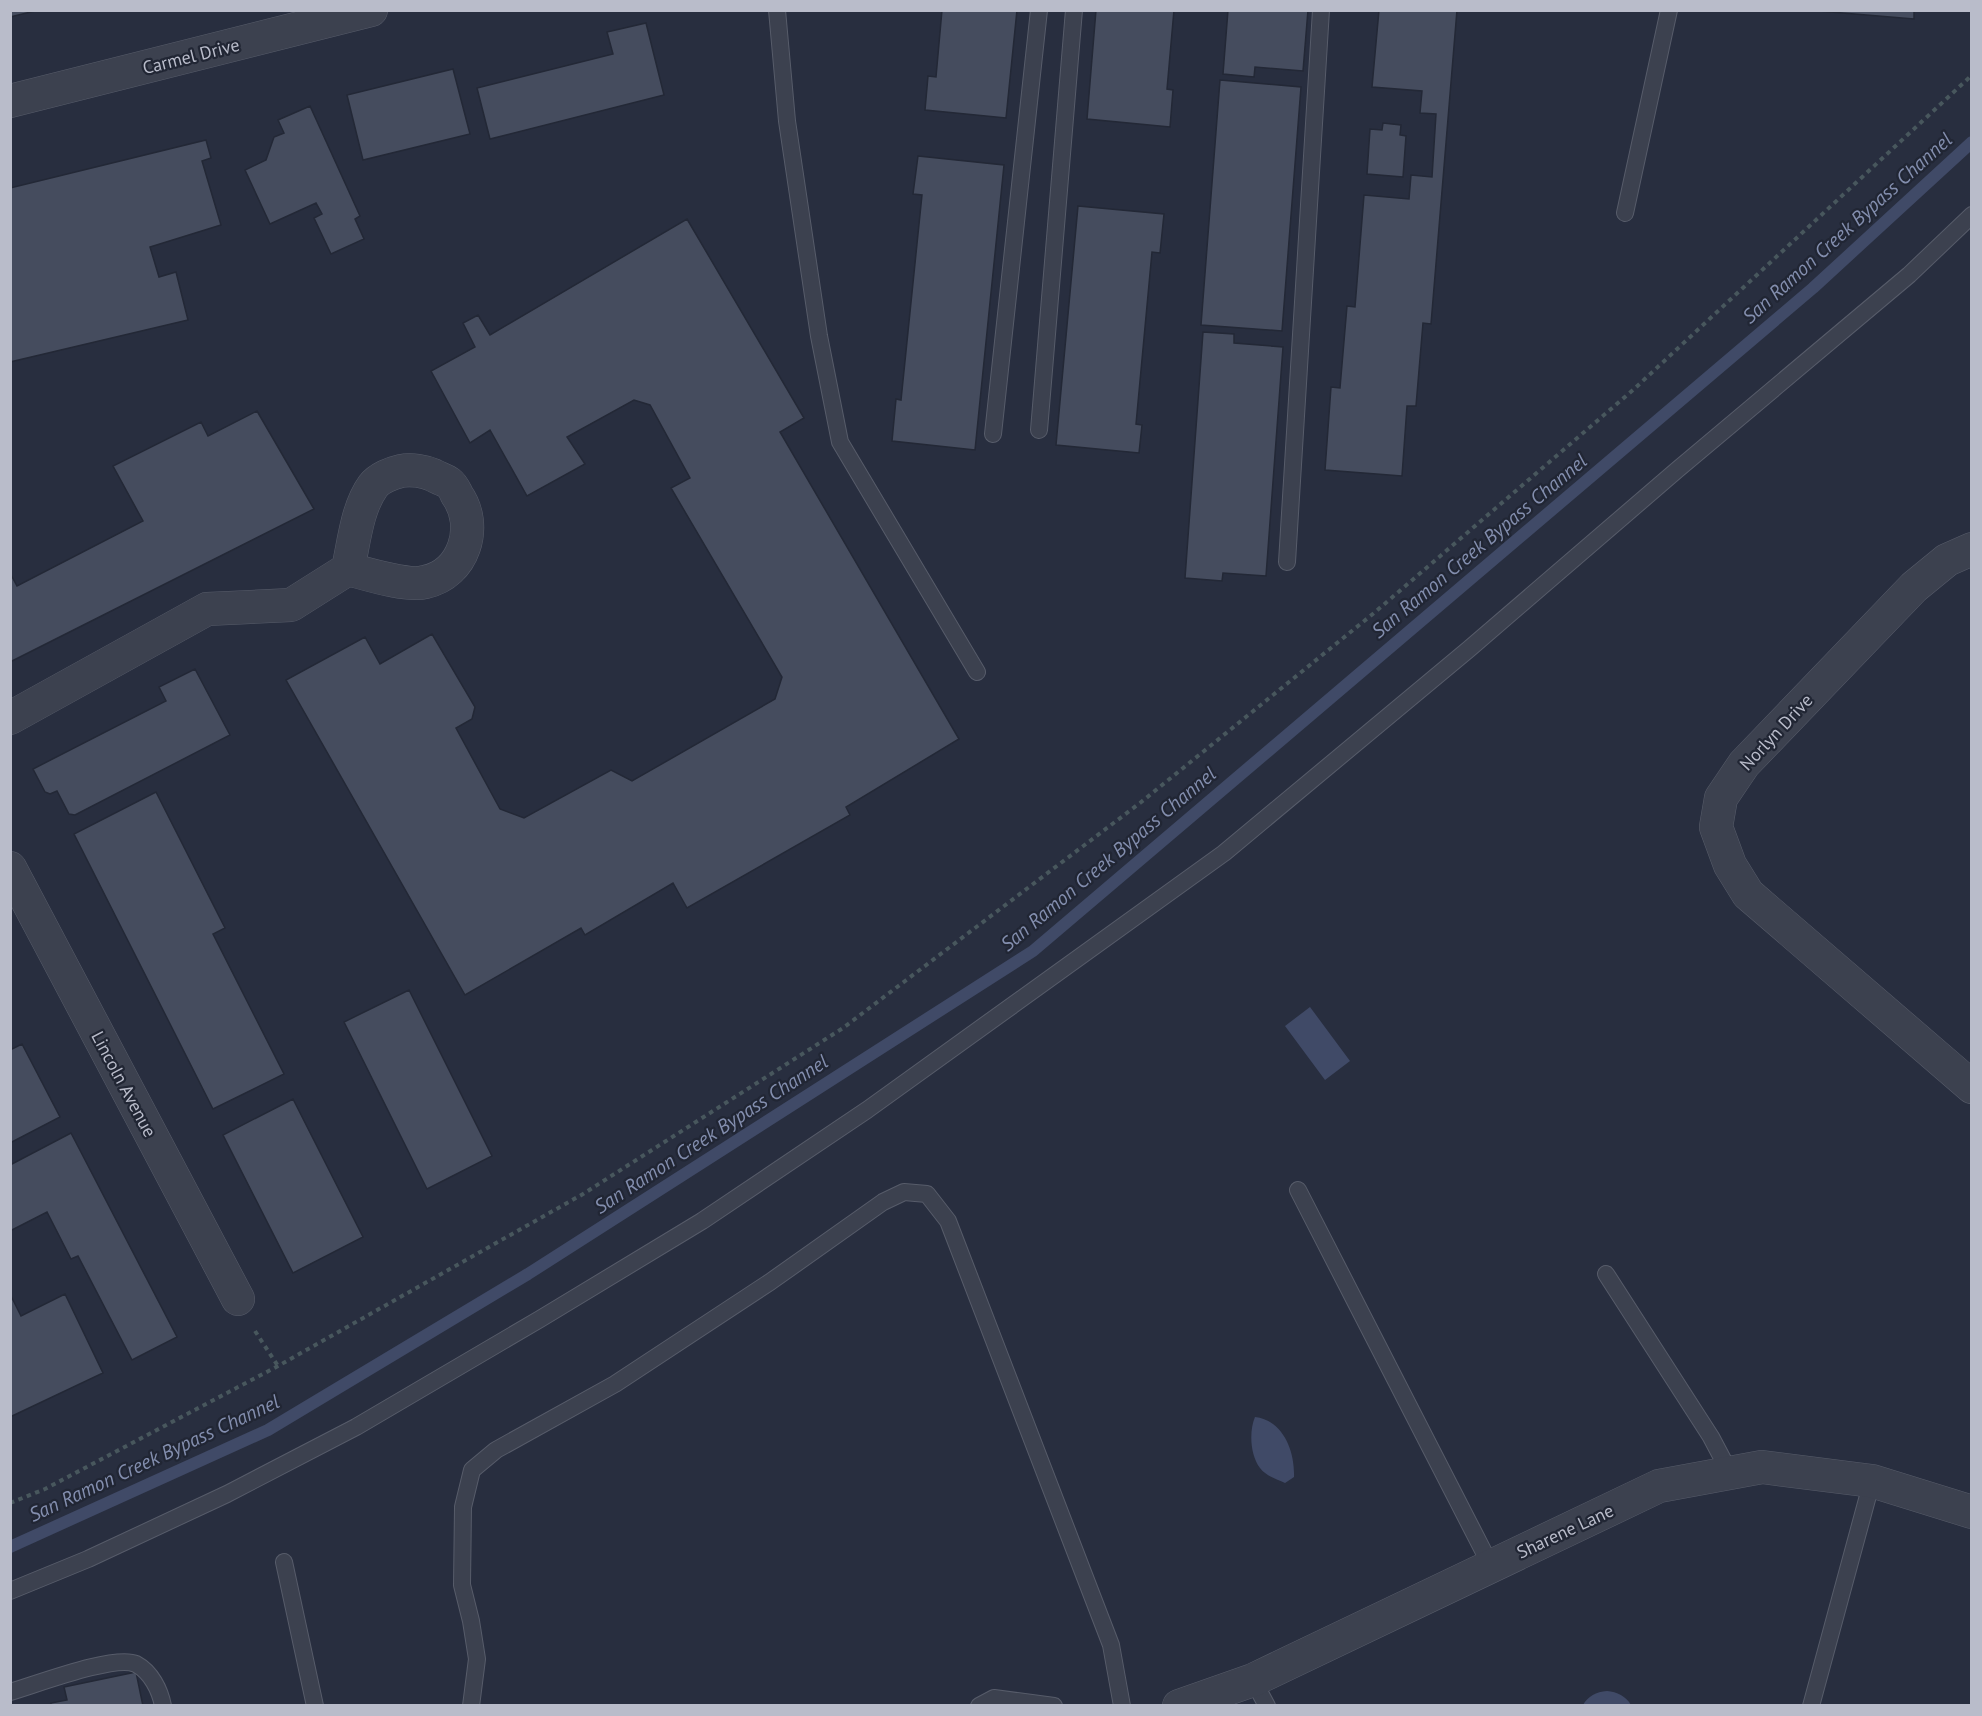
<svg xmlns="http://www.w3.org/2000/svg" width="1982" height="1716" viewBox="0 0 1982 1716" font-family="'PT Sans',sans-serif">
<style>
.water{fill:#404a67}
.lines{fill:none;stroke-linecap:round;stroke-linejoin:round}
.stream{stroke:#404a67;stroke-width:12}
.building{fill:#454c5e;stroke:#232836;stroke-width:1.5}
.service-casing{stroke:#575c6a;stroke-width:18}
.minor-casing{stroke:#575c6a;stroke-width:34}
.path{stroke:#48575d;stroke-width:4;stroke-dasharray:4.5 4.5;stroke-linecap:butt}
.service{stroke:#3c414f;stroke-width:16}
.minor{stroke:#3c414f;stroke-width:33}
.labels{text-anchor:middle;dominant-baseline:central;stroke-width:4.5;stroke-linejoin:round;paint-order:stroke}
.street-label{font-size:18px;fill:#b9bcca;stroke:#212634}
.water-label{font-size:20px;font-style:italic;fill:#838eae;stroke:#212634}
</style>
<rect width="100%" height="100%" fill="#282e3f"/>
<path class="water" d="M 1310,1007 L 1350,1061 L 1325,1080 L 1285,1026 Z
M 1255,1417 C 1283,1420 1295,1451 1294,1477 L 1285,1483 C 1276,1479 1266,1476 1260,1468 C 1250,1455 1249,1431 1255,1417 Z
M 1607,1691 C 1617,1692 1626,1696 1631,1705 L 1583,1705 C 1588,1696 1596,1692 1607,1691 Z"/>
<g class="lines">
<path class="stream" d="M 10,1547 L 268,1430 L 528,1274 L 1033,951 L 1813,288 L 1972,142"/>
</g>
<path class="building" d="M 10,10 L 35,10 L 35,11 L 10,17 Z
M 942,10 L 1017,10 L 1006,118 L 925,110 L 928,76 L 936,77 Z
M 1096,10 L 1174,10 L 1167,89 L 1173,90 L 1170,127 L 1087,119 Z
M 1228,10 L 1308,10 L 1303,71 L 1255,67 L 1254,77 L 1223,74 Z
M 1379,10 L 1457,10 L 1431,324 L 1423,323 L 1416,406 L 1407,406 L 1402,476 L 1325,470 L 1331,387 L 1340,388 L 1347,306 L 1355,307 L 1364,195 L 1409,199 L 1411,175 L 1432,177 L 1436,114 L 1420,113 L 1422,91 L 1372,87 Z
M 1807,10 L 1914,10 L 1914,19 Z
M 646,23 L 664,95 L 490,139 L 477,88 L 613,54 L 607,32 Z
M 453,69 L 470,134 L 363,160 L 347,95 Z
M 1220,80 L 1301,87 L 1282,331 L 1201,325 Z
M 310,106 L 360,216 L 355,219 L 364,239 L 331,254 L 314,218 L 322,214 L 316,203 L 270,224 L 245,170 L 266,160 L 274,137 L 284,133 L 278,120 Z
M 1383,123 L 1401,125 L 1400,135 L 1406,136 L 1403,177 L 1367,174 L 1370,129 L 1382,130 Z
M 206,140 L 211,158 L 202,161 L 221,225 L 150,247 L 159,277 L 176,272 L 188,320 L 10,362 L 10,188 Z
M 918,156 L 1004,165 L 975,450 L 892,441 L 896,399 L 901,400 L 922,195 L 913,194 Z
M 1078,206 L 1164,214 L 1160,253 L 1152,252 L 1136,424 L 1142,425 L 1139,453 L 1056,445 Z
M 687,219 L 804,418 L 780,432 L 959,739 L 846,807 L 850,815 L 687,908 L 673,883 L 585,935 L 581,928 L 465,995 L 286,680 L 365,637 L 380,664 L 432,634 L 475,707 L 472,719 L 456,728 L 500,809 L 524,818 L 611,770 L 632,781 L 775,699 L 782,677 L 671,488 L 690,478 L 650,405 L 634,400 L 567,437 L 585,464 L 527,496 L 490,430 L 470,443 L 431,371 L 475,347 L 463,323 L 478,315 L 490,335 Z
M 1203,332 L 1234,334 L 1234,343 L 1283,347 L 1266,576 L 1223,573 L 1222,581 L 1185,578 Z
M 257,411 L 314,509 L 12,661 L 10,659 L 10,573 L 17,586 L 143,521 L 113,466 L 201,422 L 208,436 Z
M 195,669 L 230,735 L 75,815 L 69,814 L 57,791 L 50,794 L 45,792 L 33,769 L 166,701 L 159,687 Z
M 156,792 L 225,928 L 213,934 L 284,1074 L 213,1109 L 74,834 Z
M 409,990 L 492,1156 L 427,1189 L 344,1022 Z
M 22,1044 L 60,1117 L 10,1143 L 10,1050 Z
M 293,1099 L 363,1237 L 293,1273 L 223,1135 Z
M 71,1133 L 177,1337 L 132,1360 L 78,1256 L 71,1259 L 47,1212 L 10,1231 L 10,1165 Z
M 10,1294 L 21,1316 L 65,1294 L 103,1373 L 10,1417 Z
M 136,1672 L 143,1706 L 51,1706 L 51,1703 L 67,1700 L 64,1687 Z"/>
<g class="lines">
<defs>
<path id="service" d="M 777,10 L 787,121 L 819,336 L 840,442 L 977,672
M 1625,213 L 1669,10
M 1039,430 L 1074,10
M 993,434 L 1039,10
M 1287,562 L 1321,10
M 1298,1190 L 1491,1566
M 1606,1274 L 1711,1437 L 1730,1473
M 284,1562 L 315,1706
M 10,1591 L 88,1559 L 227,1494 L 356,1427 L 540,1319 L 702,1221 L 867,1110 L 1224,853 L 1469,649 L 1677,470 L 1909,275 L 1972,215
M 1253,1680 L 1267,1706
M 10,1692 C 35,1685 115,1654 136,1664 C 151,1672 160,1690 163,1706
M 471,1706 L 477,1659 L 471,1621 L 462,1585 L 463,1507 L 472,1470 L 496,1450 L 615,1384 L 770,1282 L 883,1202 L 904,1192 L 927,1194 L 948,1221 L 1111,1645 L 1122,1706
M 979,1706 L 994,1698 L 1054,1706
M 1811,1706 L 1872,1481"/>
<path id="minor" d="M 10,101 L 371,10
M 1972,549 L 1947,560 L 1914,587 L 1744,764 L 1721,798 L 1716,827 L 1730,865 L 1748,894 L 1972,1087
M 10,718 L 207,609 L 291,605 L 348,569 C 354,542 357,508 373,486 C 379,478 392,473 401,471 C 411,469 424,471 433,475 C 438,478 445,480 449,483 C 453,486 455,491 457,495 C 479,526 464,574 425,582 C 407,587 367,574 348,569
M 10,868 L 238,1299
M 1179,1706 L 1253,1680 L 1659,1486 L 1762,1467 L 1872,1481 L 1972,1512"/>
</defs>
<use href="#service" class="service-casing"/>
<use href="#minor" class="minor-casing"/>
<path class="path" d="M 255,1331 L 278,1366
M 10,1503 L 45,1489 L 278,1366 L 583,1194 L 843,1028 L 1140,803 L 1374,613 L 1633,390 L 1972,75"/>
<use href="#service" class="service"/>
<use href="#minor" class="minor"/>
</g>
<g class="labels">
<g class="street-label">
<text transform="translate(191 56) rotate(-14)">Carmel Drive</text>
<text transform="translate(1776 732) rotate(-47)">Norlyn Drive</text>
<text transform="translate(124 1084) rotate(62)">Lincoln Avenue</text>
<text transform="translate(1565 1531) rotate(-25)">Sharene Lane</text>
</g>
<g class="water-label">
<text transform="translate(1847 228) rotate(-42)">San Ramon Creek Bypass Channel</text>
<text transform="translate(1479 546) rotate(-40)">San Ramon Creek Bypass Channel</text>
<text transform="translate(1108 859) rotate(-40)">San Ramon Creek Bypass Channel</text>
<text transform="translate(711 1134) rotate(-33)">San Ramon Creek Bypass Channel</text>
<text transform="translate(154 1458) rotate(-25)">San Ramon Creek Bypass Channel</text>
</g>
</g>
<rect width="1982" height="1716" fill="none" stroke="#b9bcca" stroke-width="24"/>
</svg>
